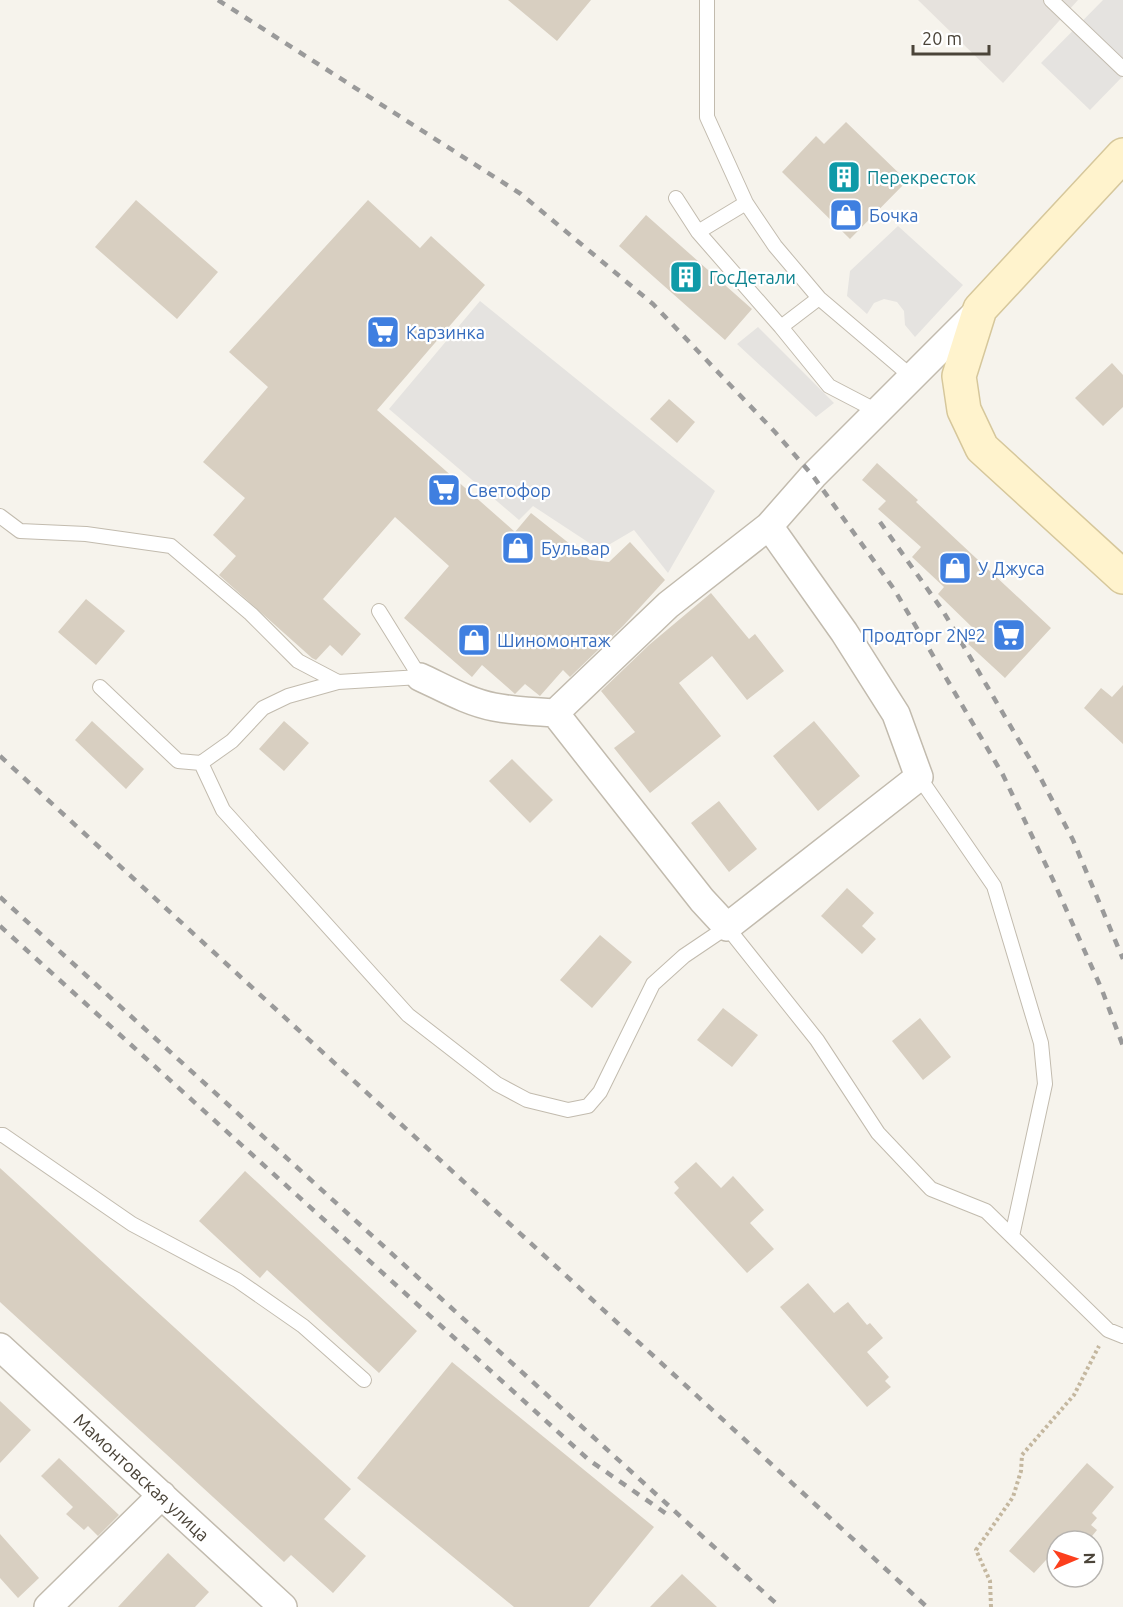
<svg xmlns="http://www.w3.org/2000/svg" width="1123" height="1607" viewBox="0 0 1123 1607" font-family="Ubuntu,sans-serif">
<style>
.industrial{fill:#e6e2dd}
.parking{fill:#e5e3e0}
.building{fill:#d8cfc1}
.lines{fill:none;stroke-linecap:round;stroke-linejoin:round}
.lane-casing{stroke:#c2bbae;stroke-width:16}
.street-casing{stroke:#c2bbae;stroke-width:30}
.secondary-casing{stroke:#d6c79b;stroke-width:36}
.path{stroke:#c4b79f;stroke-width:4;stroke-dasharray:3 3;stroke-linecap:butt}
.lane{stroke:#fff;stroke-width:14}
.street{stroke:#fff;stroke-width:27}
.secondary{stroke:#fff3cd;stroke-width:33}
.rail{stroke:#9a9a9a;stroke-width:4.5;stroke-dasharray:8 8;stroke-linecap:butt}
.labels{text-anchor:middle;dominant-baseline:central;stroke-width:4.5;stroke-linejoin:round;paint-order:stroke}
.culture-label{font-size:18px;fill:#0d838f;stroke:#fff;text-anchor:start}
.shop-label{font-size:18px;fill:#366cbe;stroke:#fff;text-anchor:start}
.street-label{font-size:18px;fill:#4b4439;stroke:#fff}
</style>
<rect width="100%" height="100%" fill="#f6f3ec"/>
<path class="industrial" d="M 918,0 L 1078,0 L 1003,83 Z"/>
<path class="parking" d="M 1103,0 L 1123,0 L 1123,76 L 1090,110 L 1041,63 Z
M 898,226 L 963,285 L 915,337 L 905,325 L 904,311 L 897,302 L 884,299 L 874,303 L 867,314 L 847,296 L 850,271 Z
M 480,301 L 715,491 L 668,573 L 634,530 L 600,550 L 533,506 L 519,520 L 389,409 Z
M 758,327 L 834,403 L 816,417 L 737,344 Z"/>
<path class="building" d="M 508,0 L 591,0 L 557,41 Z
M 846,122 L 907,181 L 850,239 L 782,172 L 816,136 L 824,144 Z
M 136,200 L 218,272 L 177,319 L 95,247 Z
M 368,200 L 420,248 L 431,236 L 485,285 L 377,410 L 515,532 L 531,513 L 590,560 L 609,562 L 630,542 L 665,580 L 623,626 L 570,677 L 563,670 L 540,696 L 525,684 L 515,694 L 482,665 L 472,677 L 404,618 L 449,566 L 395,517 L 323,599 L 361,634 L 342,656 L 330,645 L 316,660 L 312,658 L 219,575 L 236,556 L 213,535 L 245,498 L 203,462 L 268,387 L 229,352 Z
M 646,215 L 752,309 L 725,340 L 619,246 Z
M 1112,363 L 1123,375 L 1123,407 L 1103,426 L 1075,398 Z
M 669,399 L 695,422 L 677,443 L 650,419 Z
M 877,463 L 918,500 L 916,502 L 1051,628 L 1005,678 L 966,642 L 976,631 L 938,594 L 944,587 L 912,557 L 921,547 L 878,509 L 886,501 L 862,480 Z
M 711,593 L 749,639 L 755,634 L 784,671 L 747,700 L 712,656 L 679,683 L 721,736 L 650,793 L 614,748 L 635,732 L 601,691 L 649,645 Z
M 86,599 L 125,631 L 96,665 L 58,632 Z
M 1123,685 L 1123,744 L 1084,708 L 1101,688 L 1112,697 Z
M 92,721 L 144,769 L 126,789 L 75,740 Z
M 284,721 L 309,743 L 284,771 L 259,749 Z
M 814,721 L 860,776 L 818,811 L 773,756 Z
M 512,759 L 553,800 L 530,823 L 489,781 Z
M 719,801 L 757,849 L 729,872 L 691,823 Z
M 847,888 L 874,913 L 862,926 L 876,939 L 862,954 L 821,916 Z
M 600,935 L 632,962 L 592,1008 L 560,980 Z
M 723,1008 L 758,1035 L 732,1067 L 697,1040 Z
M 920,1018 L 951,1057 L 923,1080 L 892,1041 Z
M 696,1162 L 721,1188 L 733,1176 L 764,1210 L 750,1223 L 774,1249 L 747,1273 L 674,1193 L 679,1188 L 674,1182 Z
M 0,1168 L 351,1489 L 324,1519 L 366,1556 L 333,1593 L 291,1555 L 284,1562 L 0,1302 Z
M 245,1171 L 417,1331 L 379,1373 L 267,1270 L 260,1278 L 199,1221 Z
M 808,1283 L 834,1313 L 848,1302 L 867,1325 L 870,1323 L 883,1338 L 867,1352 L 889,1377 L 885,1381 L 891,1387 L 867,1407 L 780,1307 Z
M 452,1362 L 654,1527 L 589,1607 L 514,1607 L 357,1478 Z
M 0,1401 L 31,1430 L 0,1463 Z
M 59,1458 L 119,1515 L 98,1536 L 88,1526 L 84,1530 L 66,1514 L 73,1507 L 41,1476 Z
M 1087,1463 L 1114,1487 L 1092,1513 L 1097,1518 L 1091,1525 L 1097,1530 L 1088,1541 L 1057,1541 L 1057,1548 L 1034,1573 L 1009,1551 Z
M 0,1534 L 39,1578 L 18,1598 L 0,1578 Z
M 168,1553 L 209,1592 L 195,1607 L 118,1607 Z
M 682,1574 L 717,1607 L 650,1607 Z"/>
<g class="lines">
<defs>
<path id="lane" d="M 707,0 L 707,117 L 746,203 L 775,246 L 819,298 L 912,377
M 1051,0 L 1123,69
M 676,198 L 698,232 L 781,327 L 829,386 L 877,411
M 698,232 L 746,203
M 781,327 L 819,298
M 0,516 L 20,531 L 86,534 L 171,546 L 251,614 L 298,661 L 338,682 L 420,677 L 379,611
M 100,687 L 178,761 L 201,763 L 232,741 L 263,708 L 288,696 L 338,682
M 201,763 L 223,810 L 408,1015 L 497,1084 L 527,1100 L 568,1110 L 588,1106 L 600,1092 L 653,984 L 684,956 L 727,927 L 817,1040 L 878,1133 L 931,1189 L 986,1211 L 1108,1330 L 1123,1336
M 919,777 L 994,886 L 1041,1043 L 1045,1084 L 1012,1236
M 0,1135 L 3,1135 L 132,1224 L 237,1280 L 303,1326 L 364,1380"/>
<path id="street" d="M 420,677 C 444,688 468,702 494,707 C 514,711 535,712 555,713 L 668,605 L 769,526 L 813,476 L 980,309
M 555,713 L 702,900 L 727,927 L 919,777 L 896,714 L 844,632 L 769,526
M 0,1347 L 283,1607
M 48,1607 L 162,1495"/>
<path id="secondary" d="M 1123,155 L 980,309 L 959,376 L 964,410 L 982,448 L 1123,577"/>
</defs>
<use href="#lane" class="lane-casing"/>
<use href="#street" class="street-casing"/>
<use href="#secondary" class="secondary-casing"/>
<path class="path" d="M 991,1607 L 990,1581 L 976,1550 L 1013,1497 L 1021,1471 L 1022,1455 L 1074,1395 L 1099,1346"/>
<use href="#lane" class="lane"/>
<use href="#street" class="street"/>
<use href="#secondary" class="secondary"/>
<path class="rail" d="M 218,0 L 521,194 L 653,304 L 775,432 L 813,476 L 894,589 L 1003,775 L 1054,882 L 1102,990 L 1123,1046
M 880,522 L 943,611 L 1038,773 L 1073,840 L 1123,959
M 0,756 L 927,1607
M 0,897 L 780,1607
M 0,926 L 589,1460 L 671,1517"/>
</g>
<defs>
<symbol id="building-square" viewBox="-11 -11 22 22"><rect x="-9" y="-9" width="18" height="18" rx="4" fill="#0f9aa8" stroke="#fff"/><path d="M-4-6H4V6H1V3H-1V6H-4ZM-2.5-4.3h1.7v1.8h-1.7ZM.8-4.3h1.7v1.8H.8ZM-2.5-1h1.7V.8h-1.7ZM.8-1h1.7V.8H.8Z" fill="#fff"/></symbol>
<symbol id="shop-square" viewBox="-11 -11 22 22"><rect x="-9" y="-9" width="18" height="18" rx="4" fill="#3f7fe0" stroke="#fff"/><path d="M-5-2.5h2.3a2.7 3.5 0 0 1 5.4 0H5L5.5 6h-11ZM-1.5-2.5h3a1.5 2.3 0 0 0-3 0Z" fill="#fff"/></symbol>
<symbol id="supermarket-square" viewBox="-11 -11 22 22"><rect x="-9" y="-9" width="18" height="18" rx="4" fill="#3f7fe0" stroke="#fff"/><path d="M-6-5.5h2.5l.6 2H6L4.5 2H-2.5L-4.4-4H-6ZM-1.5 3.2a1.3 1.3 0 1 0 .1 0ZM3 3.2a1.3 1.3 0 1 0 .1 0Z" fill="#fff"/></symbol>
</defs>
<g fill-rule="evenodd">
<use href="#building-square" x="825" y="158" width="38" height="38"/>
<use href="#shop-square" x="827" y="196" width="38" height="38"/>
<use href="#building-square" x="667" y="258" width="38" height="38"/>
<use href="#supermarket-square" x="364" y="313" width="38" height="38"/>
<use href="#supermarket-square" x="425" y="471" width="38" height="38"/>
<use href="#shop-square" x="499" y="529" width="38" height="38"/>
<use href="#shop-square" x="936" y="549" width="38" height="38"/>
<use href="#supermarket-square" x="990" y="616" width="38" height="38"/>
<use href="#shop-square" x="455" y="621" width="38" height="38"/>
</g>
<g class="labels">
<g class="culture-label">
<text x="867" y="177">Перекресток</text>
<text x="709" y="277">ГосДетали</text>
</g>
<g class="shop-label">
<text x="869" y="215">Бочка</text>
<text x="406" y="332">Карзинка</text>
<text x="467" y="490">Светофор</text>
<text x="541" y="548">Бульвар</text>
<text x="978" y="568">У Джуса</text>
<text x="986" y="635" text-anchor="end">Продторг 2№2</text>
<text x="497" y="640">Шиномонтаж</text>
</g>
<g class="street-label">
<text transform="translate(142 1477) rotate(43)">Мамонтовская улица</text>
</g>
</g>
<g transform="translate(1075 1559) rotate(88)"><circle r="28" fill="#ffffff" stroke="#b7b4b0" stroke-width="1.5"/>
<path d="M0-4.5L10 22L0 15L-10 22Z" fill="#fc3f1d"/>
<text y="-9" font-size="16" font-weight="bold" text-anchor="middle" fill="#4b4439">N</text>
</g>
<path d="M913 45v9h76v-9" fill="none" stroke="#4b4439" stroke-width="3"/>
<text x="922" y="45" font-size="18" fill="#4b4439" stroke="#ffffff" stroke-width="4.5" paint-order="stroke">20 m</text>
</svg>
